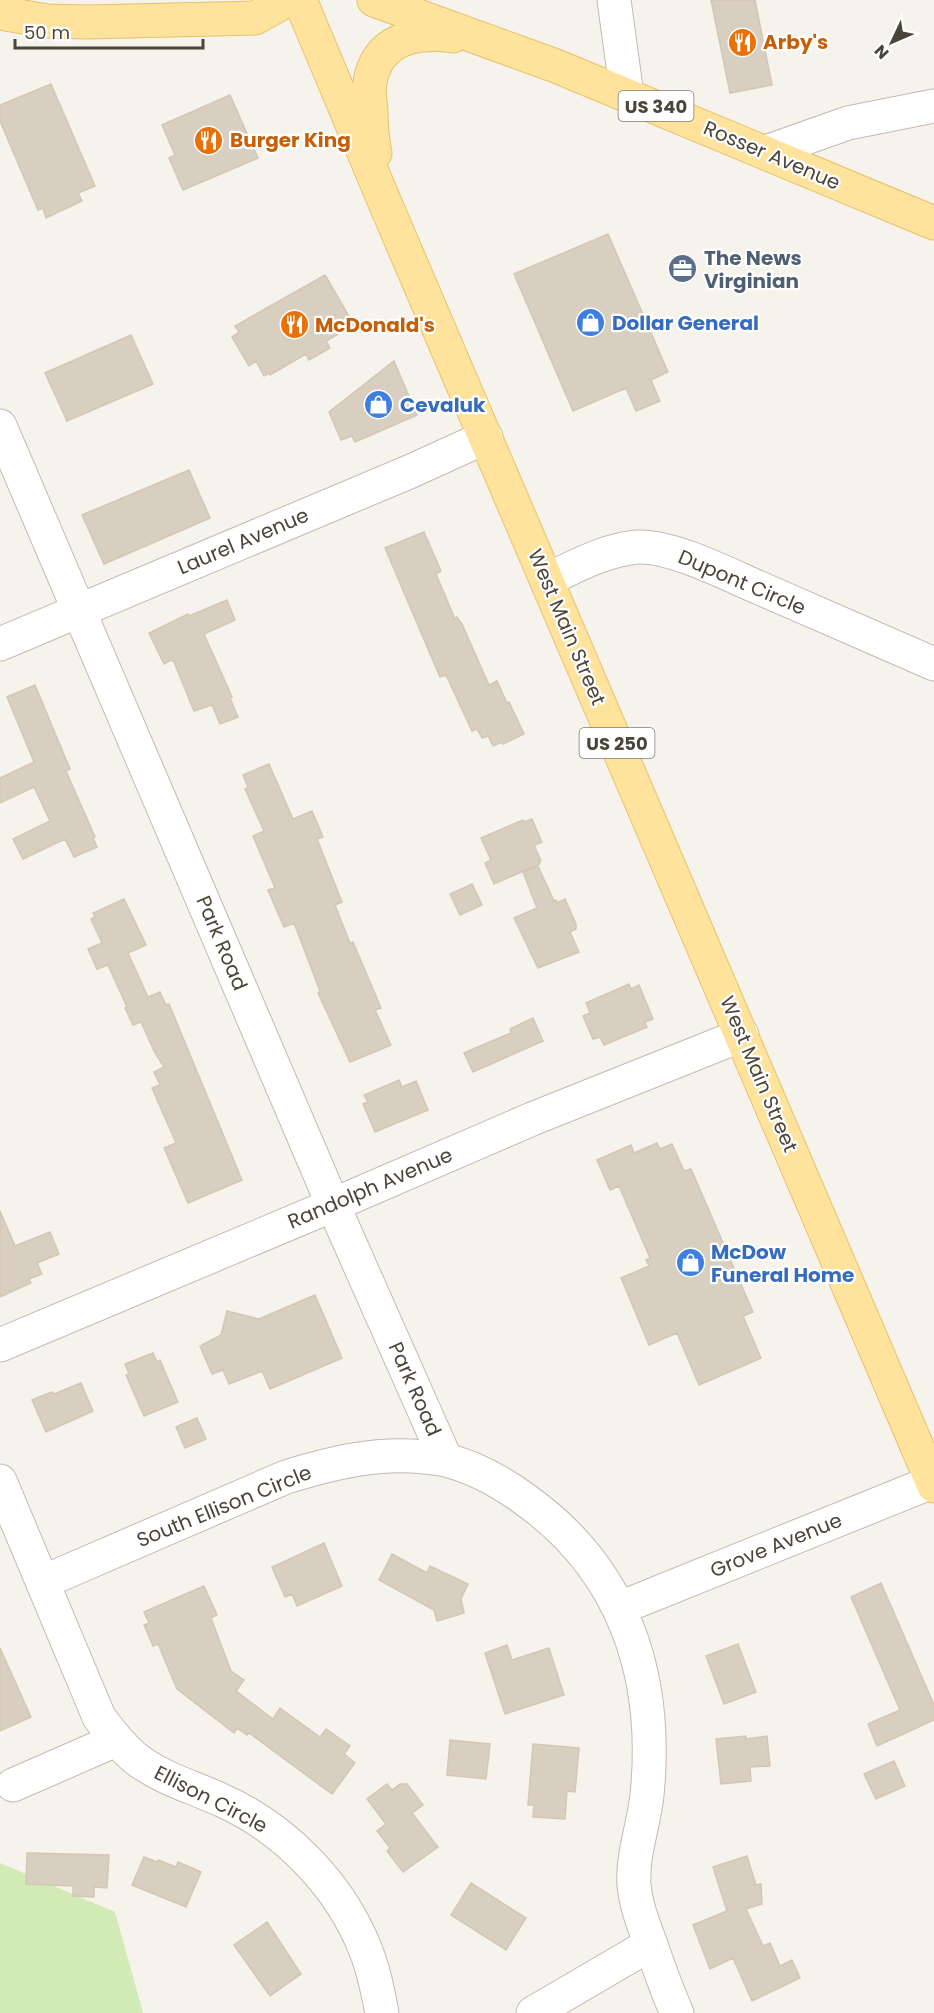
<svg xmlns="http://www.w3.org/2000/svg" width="934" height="2013" viewBox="0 0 934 2013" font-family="Poppins,sans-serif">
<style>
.green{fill:#d2eab5}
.building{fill:#d8cfc1;stroke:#d3c7b4;stroke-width:1.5}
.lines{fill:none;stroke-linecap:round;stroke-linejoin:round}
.minor-casing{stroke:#c2bbae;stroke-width:35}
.major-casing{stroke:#e6c16a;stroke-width:35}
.minor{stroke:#fff;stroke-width:33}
.major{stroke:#ffe39c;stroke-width:33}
.labels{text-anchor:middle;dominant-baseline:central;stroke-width:4.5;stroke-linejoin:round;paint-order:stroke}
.shield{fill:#fff;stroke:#817c74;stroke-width:1.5}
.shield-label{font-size:18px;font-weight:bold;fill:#4b4439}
.food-label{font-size:20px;font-weight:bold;fill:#c56008;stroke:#fff;text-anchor:start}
.street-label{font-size:20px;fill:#4b4439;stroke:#fff}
.service-label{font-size:20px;font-weight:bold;fill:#4e5e75;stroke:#fff;text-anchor:start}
.shop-label{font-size:20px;font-weight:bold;fill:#366cbe;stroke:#fff;text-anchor:start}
</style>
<rect width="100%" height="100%" fill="#f6f3ec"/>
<path class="green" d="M 0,1863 L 115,1912 L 143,2013 L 0,2013 Z"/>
<path class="building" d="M 711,0 L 755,0 L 772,85 L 730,93 Z
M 51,84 L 95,186 L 78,193 L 82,201 L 46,218 L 43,208 L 38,210 L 0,121 L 0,105 Z
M 230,95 L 258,158 L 183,190 L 169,158 L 175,155 L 162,125 Z
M 608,234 L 668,372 L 651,380 L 660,401 L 636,411 L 626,388 L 573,411 L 514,274 Z
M 325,275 L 354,325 L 326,341 L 330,348 L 309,360 L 306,354 L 270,375 L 269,373 L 264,376 L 256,361 L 249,366 L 232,337 L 239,332 L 235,326 Z
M 131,335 L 153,384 L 67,421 L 45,373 Z
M 394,361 L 417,415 L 355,442 L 352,436 L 341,440 L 329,412 Z
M 189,470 L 210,518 L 104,564 L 82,515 Z
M 424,532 L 441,571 L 436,574 L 455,619 L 457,617 L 462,624 L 489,685 L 497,681 L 507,703 L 509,702 L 524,734 L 503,744 L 502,742 L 493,746 L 488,736 L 482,738 L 477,729 L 472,731 L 446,675 L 440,677 L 385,548 Z
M 227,600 L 235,620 L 204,634 L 232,697 L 230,698 L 238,717 L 220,724 L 212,705 L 194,711 L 174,662 L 171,660 L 164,664 L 149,633 L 188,614 L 189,616 Z
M 35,685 L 70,769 L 66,771 L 95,837 L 93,838 L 97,847 L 74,857 L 65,839 L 23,859 L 13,839 L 50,821 L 34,787 L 0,803 L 0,778 L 34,762 L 7,697 Z
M 269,764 L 293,819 L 312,811 L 323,837 L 317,839 L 342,902 L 335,905 L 350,943 L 353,942 L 381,1008 L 375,1010 L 391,1045 L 350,1062 L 318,993 L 320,991 L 294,923 L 284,927 L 268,890 L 275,888 L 253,836 L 264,831 L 245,789 L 248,787 L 243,775 Z
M 532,819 L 542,842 L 534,845 L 541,861 L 539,862 L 540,864 L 494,884 L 485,863 L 491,860 L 481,838 L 523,820 L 524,822 Z
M 538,866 L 554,901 L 556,900 L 557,903 L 565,899 L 576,924 L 576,929 L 570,932 L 579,952 L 538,968 L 514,918 L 537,908 L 523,872 Z
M 472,884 L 482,905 L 460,915 L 450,894 Z
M 124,899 L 146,945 L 128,953 L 148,997 L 160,992 L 166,1005 L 169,1004 L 242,1180 L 188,1203 L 164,1148 L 176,1143 L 152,1088 L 160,1085 L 154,1072 L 164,1067 L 154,1051 L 141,1022 L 133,1025 L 125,1008 L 127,1007 L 108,965 L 97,969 L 88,949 L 102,943 L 91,919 L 95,917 L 93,913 Z
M 629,984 L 631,989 L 639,985 L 653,1019 L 645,1022 L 647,1027 L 604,1045 L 600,1037 L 593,1039 L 583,1016 L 590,1013 L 586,1003 Z
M 533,1018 L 543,1041 L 473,1072 L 464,1053 L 511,1033 L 510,1029 Z
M 399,1080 L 402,1087 L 416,1081 L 428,1110 L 375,1132 L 363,1104 L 368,1102 L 364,1095 Z
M 657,1143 L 660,1149 L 672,1144 L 684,1171 L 691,1169 L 753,1312 L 743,1316 L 761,1358 L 699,1385 L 677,1333 L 649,1345 L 621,1278 L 649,1266 L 646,1260 L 650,1258 L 619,1186 L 610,1190 L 597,1160 L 631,1145 L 634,1153 Z
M 0,1211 L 15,1246 L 50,1232 L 59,1254 L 37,1263 L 42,1274 L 29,1279 L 31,1283 L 0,1297 Z
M 315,1295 L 342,1358 L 270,1389 L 262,1371 L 229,1384 L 223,1370 L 212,1374 L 200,1346 L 221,1335 L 227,1311 L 259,1319 Z
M 153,1353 L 157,1362 L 160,1360 L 178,1402 L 144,1416 L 126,1375 L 129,1374 L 125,1364 Z
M 81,1383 L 93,1411 L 46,1432 L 32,1400 L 52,1392 L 54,1394 Z
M 197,1418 L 206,1439 L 185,1448 L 176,1427 Z
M 324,1543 L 342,1586 L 297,1606 L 292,1594 L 285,1597 L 272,1567 Z
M 392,1554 L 427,1573 L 430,1566 L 468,1584 L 461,1599 L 464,1613 L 437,1621 L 434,1610 L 379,1580 Z
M 881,1583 L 934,1705 L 934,1720 L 877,1746 L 868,1724 L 900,1710 L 851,1597 Z
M 204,1586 L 217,1615 L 211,1618 L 231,1671 L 244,1680 L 236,1691 L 273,1719 L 280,1708 L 320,1737 L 326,1729 L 350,1746 L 344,1754 L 355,1763 L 332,1794 L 249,1733 L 247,1735 L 237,1728 L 234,1733 L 177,1689 L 158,1644 L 153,1646 L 144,1625 L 149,1623 L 144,1612 Z
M 738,1644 L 756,1692 L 724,1704 L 706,1656 Z
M 507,1645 L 512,1660 L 549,1648 L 564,1695 L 505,1714 L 485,1653 Z
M 0,1648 L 31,1717 L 0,1731 Z
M 746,1736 L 746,1739 L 767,1736 L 770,1766 L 750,1767 L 751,1781 L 721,1784 L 716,1739 Z
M 450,1740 L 490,1744 L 486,1779 L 447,1775 Z
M 533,1744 L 579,1748 L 575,1792 L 567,1791 L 565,1819 L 533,1817 L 534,1805 L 528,1805 Z
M 894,1761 L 905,1786 L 876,1799 L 864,1774 Z
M 387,1784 L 392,1790 L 400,1784 L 407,1784 L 423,1805 L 412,1813 L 438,1847 L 403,1872 L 387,1851 L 390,1848 L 377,1831 L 386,1824 L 367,1799 Z
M 27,1853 L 109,1855 L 107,1888 L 94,1887 L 94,1897 L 73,1896 L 73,1886 L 26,1884 Z
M 747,1856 L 756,1885 L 761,1884 L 762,1904 L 746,1909 L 763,1946 L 770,1943 L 780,1966 L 792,1960 L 800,1978 L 752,2001 L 733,1958 L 710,1969 L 693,1925 L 727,1911 L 713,1867 Z
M 144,1857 L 157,1862 L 158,1860 L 176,1867 L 178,1862 L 201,1872 L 186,1907 L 132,1885 Z
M 471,1883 L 526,1918 L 506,1950 L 451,1915 Z
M 267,1922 L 301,1974 L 270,1996 L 234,1945 Z"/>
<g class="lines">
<defs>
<path id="minor" d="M 614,0 L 627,95
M 766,152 L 848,123 L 934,106
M 0,426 L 333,1205 L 446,1460
M 547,580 C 576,566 605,550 637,547 C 672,545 729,575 762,589 C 819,614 877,639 934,664
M 0,644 L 409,472 L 486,437
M 0,1345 L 333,1205 L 532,1119 L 742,1035
M 0,1481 L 99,1717 C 110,1732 121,1746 135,1758 C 160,1778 193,1787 221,1800 C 285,1828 341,1886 366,1951 C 374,1971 378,1992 382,2013
M 43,1582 L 286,1477 C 331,1463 376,1452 424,1457 C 431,1458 439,1458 446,1460 C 473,1467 501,1482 523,1498 C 624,1569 659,1675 647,1795 C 644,1825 632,1854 634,1885 C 636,1906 644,1926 651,1945 C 659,1968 667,1991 677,2013
M 620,1608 L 932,1482
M 13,1785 L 116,1740
M 533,2013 L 651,1944"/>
<path id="major" d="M 300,0 L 388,210 L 934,1486
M 374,0 L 556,66 L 934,223
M 0,13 L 47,21 L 89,22 L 255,18 L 287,0
M 375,153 C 372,139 371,125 371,110 C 370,101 368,91 370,82 C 377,39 416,31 453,36"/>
</defs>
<use href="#minor" class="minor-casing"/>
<use href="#major" class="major-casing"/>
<use href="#minor" class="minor"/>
<use href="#major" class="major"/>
</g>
<defs>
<symbol id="restaurant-disc" viewBox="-11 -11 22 22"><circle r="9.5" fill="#e8710a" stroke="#fff"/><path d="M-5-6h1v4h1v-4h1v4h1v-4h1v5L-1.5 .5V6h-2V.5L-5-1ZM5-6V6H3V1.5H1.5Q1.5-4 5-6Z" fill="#fff"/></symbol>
<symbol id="office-disc" viewBox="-11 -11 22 22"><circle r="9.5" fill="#5c6f8a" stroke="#fff"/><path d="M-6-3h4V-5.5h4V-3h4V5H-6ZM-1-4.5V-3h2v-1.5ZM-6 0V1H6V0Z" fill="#fff"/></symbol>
<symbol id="shop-disc" viewBox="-11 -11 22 22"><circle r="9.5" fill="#3f7fe0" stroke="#fff"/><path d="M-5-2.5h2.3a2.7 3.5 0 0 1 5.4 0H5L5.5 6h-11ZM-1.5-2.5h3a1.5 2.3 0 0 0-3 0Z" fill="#fff"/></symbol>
</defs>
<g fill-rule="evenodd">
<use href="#restaurant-disc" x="726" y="26" width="33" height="33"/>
<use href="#restaurant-disc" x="192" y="124" width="33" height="33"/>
<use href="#office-disc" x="666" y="252" width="33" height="33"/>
<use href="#shop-disc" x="574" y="306" width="33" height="33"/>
<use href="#restaurant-disc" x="278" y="308" width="33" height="33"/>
<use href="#shop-disc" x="362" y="388" width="33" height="33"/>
<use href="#shop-disc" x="674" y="1246" width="33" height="33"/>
</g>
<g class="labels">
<g class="shield">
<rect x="618.5" y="91" width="75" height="30" rx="4.5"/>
<rect x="579.5" y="728" width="75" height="30" rx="4.5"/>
</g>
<g class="shield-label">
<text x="656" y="106">US 340</text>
<text x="617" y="743">US 250</text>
</g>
<g class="food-label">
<text x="763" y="42">Arby's</text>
<text x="230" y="140">Burger King</text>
<text x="315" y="325">McDonald's</text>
</g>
<g class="street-label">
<text transform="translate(772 155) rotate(23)">Rosser Avenue</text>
<text transform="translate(243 541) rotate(-23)">Laurel Avenue</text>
<text transform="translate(742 582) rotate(23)">Dupont Circle</text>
<text transform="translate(567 627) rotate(67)">West Main Street</text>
<text transform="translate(222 943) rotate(67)">Park Road</text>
<text transform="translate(759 1074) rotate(67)">West Main Street</text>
<text transform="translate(370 1188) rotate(-23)">Randolph Avenue</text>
<text transform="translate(415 1389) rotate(66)">Park Road</text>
<text transform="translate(224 1506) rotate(-22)">South Ellison Circle</text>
<text transform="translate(776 1545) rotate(-22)">Grove Avenue</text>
<text transform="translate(211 1799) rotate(27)">Ellison Circle</text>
</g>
<g class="service-label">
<text x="704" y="258">The News<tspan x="704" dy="23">Virginian</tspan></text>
</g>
<g class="shop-label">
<text x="612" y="323">Dollar General</text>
<text x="400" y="405">Cevaluk</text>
<text x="711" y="1252">McDow<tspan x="711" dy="23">Funeral Home</tspan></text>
</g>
</g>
<g transform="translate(892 42) rotate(226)" stroke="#ffffff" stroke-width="4.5" paint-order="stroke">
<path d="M0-4.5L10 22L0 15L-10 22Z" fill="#4b4439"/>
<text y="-9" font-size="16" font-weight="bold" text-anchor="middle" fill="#4b4439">N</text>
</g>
<path d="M15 39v9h188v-9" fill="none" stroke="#4b4439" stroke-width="3"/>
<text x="24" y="39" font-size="18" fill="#4b4439" stroke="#ffffff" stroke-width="4.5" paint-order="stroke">50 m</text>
</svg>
